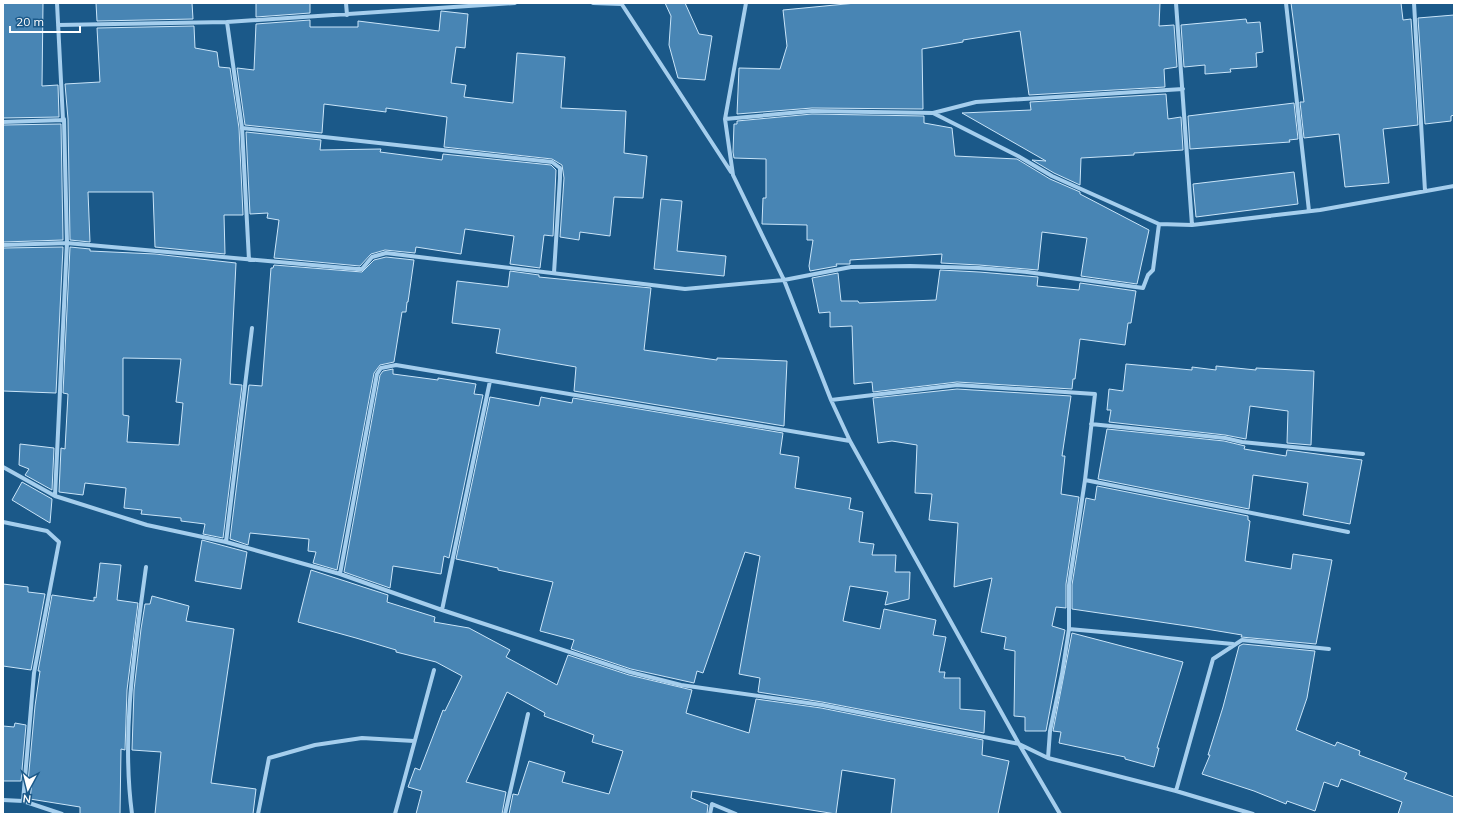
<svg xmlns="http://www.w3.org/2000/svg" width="1457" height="817" viewBox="0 0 1457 817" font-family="Mulish,sans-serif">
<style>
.building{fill:#4885b4;stroke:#cae5f9;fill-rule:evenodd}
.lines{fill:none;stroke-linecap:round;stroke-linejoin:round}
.minor{stroke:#a5ceed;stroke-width:4}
</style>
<rect width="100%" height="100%" fill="#1b5989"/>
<path class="building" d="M 3,3 L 43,3 L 42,86 L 58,85 L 59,117 L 3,118 Z
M 96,3 L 192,3 L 193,19 L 97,21 Z
M 256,3 L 310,3 L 310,13 L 256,17 Z
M 665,3 L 685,3 L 699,34 L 712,36 L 705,80 L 678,78 L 669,45 L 671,16 Z
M 856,3 L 1160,3 L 1159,26 L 1174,25 L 1177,67 L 1164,69 L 1165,87 L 1029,95 L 1020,31 L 963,40 L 963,42 L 922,49 L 923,109 L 812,108 L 737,114 L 739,68 L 780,69 L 787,46 L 783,10 Z
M 1291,3 L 1401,3 L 1403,20 L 1411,19 L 1418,125 L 1383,129 L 1389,183 L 1345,187 L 1339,134 L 1304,138 L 1300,102 L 1304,102 Z
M 441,11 L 468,14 L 465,48 L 456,47 L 451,83 L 466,85 L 464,97 L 513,103 L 517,53 L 565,57 L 561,108 L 626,111 L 624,153 L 647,156 L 643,198 L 614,197 L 610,236 L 580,232 L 579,240 L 560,237 L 564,178 L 562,165 L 552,159 L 444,147 L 447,117 L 386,108 L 386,112 L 324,104 L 322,133 L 245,125 L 237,68 L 254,70 L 256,24 L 310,20 L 310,27 L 358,27 L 358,21 L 439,31 Z
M 1454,15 L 1454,115 L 1451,116 L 1451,121 L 1425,124 L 1418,18 Z
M 1246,19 L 1247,23 L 1260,22 L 1263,52 L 1256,53 L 1257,67 L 1230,69 L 1231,72 L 1205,74 L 1205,65 L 1184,67 L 1181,25 Z
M 194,26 L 195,48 L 217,52 L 219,67 L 230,68 L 239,128 L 243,215 L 224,215 L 225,254 L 155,247 L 153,192 L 88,192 L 90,242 L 70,240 L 68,119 L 65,84 L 100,82 L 97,28 Z
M 1166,94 L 1168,119 L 1181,117 L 1183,150 L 1134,153 L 1134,155 L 1081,158 L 1080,185 L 1054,173 L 1032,160 L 1046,161 L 962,113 L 1031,110 L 1030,102 Z
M 1294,103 L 1298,139 L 1289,140 L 1290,142 L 1190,149 L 1188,116 Z
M 812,114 L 924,116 L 924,123 L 952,128 L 955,156 L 1017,159 L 1050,179 L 1080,192 L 1080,194 L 1149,230 L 1137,284 L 1081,276 L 1087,238 L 1042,232 L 1038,270 L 979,265 L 941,263 L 942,254 L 850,260 L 850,264 L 836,264 L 837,266 L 810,271 L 809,266 L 813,240 L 807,240 L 807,225 L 762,224 L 763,198 L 766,198 L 766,159 L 734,158 L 733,152 L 734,124 L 737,124 L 737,121 Z
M 61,124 L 63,240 L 3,242 L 3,125 Z
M 246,132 L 321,140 L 320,150 L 381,149 L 380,152 L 442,160 L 443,154 L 551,165 L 556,170 L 553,236 L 544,235 L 540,268 L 510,264 L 514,236 L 465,229 L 461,254 L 416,247 L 415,253 L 385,250 L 371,254 L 360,266 L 274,258 L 279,220 L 267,218 L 268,213 L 250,214 Z
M 1294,172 L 1298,204 L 1196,217 L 1193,184 Z
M 661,199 L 682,201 L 677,251 L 726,256 L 724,276 L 654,269 Z
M 63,247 L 56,393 L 3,391 L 3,248 Z
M 70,247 L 90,249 L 90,251 L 155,254 L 236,263 L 230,384 L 242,385 L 223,538 L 203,534 L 205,524 L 181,521 L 181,518 L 141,514 L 142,510 L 124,508 L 126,488 L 85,483 L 83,495 L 59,492 L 61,448 L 65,449 L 68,394 L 63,393 ZM 123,358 L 181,359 L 176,402 L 183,403 L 179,445 L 127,442 L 129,416 L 123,415 Z
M 386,257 L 414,260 L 408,302 L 407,302 L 406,312 L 402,312 L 394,362 L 380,365 L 374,373 L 337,570 L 313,563 L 316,552 L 308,551 L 309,539 L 250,533 L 248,545 L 230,539 L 249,385 L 262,386 L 271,268 L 273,268 L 274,265 L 362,272 L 374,260 Z
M 940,270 L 979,272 L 1038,277 L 1037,286 L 1079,290 L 1080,283 L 1136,291 L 1131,323 L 1128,323 L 1125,345 L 1080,339 L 1075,379 L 1073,379 L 1072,389 L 957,382 L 873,392 L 872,382 L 854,384 L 852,326 L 830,327 L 830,312 L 819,313 L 812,278 L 838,273 L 841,301 L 858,301 L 859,303 L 936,300 Z
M 510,271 L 539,275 L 539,277 L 651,288 L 644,350 L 717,360 L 717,358 L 787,361 L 784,426 L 574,391 L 576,367 L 496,353 L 500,329 L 452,323 L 457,281 L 508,287 Z
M 1126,364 L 1192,370 L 1192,367 L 1216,370 L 1216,366 L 1256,370 L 1256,368 L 1314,371 L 1311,445 L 1287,443 L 1288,411 L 1250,406 L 1246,439 L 1225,435 L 1109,422 L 1111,410 L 1107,410 L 1109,389 L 1123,391 Z
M 393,369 L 393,374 L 438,380 L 438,378 L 476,384 L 474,394 L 483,395 L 449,558 L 444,556 L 441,574 L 393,566 L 390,588 L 344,572 L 380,375 L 383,371 Z
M 957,389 L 1071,396 L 1062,456 L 1065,456 L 1061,494 L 1079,497 L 1066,584 L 1066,608 L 1056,607 L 1052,626 L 1065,630 L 1046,731 L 1025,731 L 1025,717 L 1014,716 L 1015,651 L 1004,649 L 1006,637 L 981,632 L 992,578 L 954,587 L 958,523 L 929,520 L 932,494 L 915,493 L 917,445 L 892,441 L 878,443 L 873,398 Z
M 490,397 L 539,406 L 541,397 L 572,403 L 573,398 L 783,433 L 780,454 L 799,457 L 795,488 L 851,498 L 849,509 L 863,512 L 859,542 L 874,544 L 872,555 L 896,555 L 895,572 L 910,572 L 909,599 L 885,605 L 888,592 L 850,586 L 843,621 L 880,629 L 884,609 L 936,620 L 933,635 L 946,637 L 939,672 L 945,672 L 944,678 L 960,678 L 960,709 L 985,711 L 984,733 L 822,702 L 758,692 L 760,678 L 739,674 L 760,556 L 745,552 L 703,673 L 697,671 L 694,683 L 631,669 L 571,649 L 574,640 L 540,631 L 553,582 L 498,570 L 498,568 L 456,559 Z
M 1107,429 L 1224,441 L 1245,446 L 1244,449 L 1286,456 L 1287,450 L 1362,460 L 1350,524 L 1303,515 L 1308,483 L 1253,475 L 1249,509 L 1098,479 Z
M 20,444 L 54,448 L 52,490 L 25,475 L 29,469 L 19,465 Z
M 22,482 L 52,499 L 50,523 L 12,500 Z
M 1097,486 L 1248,516 L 1248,520 L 1250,521 L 1245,561 L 1291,569 L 1293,554 L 1332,560 L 1316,644 L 1241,637 L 1242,635 L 1194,627 L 1072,609 L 1072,585 L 1086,498 L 1095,500 Z
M 202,540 L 247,552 L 241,589 L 195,581 Z
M 100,563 L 121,565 L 117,600 L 138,603 L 127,690 L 125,750 L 121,749 L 120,814 L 80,814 L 80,807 L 30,799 L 32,782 L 28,782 L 35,706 L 40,671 L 38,671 L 52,595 L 94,601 L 94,597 L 96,598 Z
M 311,570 L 388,595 L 387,602 L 435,617 L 434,622 L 469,628 L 510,650 L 506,657 L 557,685 L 568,655 L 629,675 L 692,690 L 686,713 L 749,733 L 756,699 L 821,708 L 983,740 L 982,755 L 1009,761 L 998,814 L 891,814 L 895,779 L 842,770 L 836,814 L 692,791 L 691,798 L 708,805 L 707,814 L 509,814 L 513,794 L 518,795 L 529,761 L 565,772 L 562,782 L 609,794 L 623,751 L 592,742 L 594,735 L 544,716 L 545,713 L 507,692 L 466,782 L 506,792 L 502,814 L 416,814 L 422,791 L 408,787 L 415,768 L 420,770 L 443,710 L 445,711 L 462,676 L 436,662 L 396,652 L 396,650 L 356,638 L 298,622 Z
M 3,584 L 28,587 L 28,592 L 45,594 L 31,670 L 3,666 Z
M 152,596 L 189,606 L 186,621 L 234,629 L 211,783 L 256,789 L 253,814 L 155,814 L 161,752 L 132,750 L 134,690 L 141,629 L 145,604 L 150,604 Z
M 1072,633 L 1183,662 L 1157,748 L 1159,748 L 1154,767 L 1125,759 L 1125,757 L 1059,743 L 1061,732 L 1053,731 Z
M 1243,644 L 1315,651 L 1307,698 L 1296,730 L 1335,746 L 1337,742 L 1360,751 L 1359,755 L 1407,773 L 1404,779 L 1454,797 L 1454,814 L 1398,814 L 1402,802 L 1341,779 L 1338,787 L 1324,782 L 1315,811 L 1287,801 L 1286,804 L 1254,791 L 1202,774 L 1210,755 L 1208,755 L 1223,707 L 1239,646 Z
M 15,723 L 26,725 L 21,781 L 3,781 L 3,726 L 14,727 Z"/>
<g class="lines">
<path class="minor" d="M 346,3 L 347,15
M 593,3 L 621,4
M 621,3 L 731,172
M 746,3 L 725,119 L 733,175 L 784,280 L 831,400 L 850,441 L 1019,744 L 1060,814
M 1176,3 L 1192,225
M 1286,3 L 1309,211
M 1414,3 L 1425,191
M 227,22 L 242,128 L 249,260
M 58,25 L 227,22 L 515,3
M 933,113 L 1018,156 L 1052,176 L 1159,224 L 1192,225 L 1320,210 L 1454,186
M 725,119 L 812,111 L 933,113 L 976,102 L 1183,89
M 3,122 L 63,120
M 242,128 L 552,162 L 560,168 L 560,178 L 554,273
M 3,245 L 67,243 L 357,269 L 362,269 L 372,257 L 386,253 L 685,289 L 784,280 L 851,267 L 910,266 L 979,268 L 1027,272 L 1143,288 L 1148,275 L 1153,270 L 1159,224
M 831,400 L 957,385 L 1095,394 L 1085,480 L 1069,585 L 1069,629 L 1062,674 L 1050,731 L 1048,758
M 1091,424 L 1225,438 L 1242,442 L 1363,454
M 3,467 L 55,496 L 147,525 L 226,542 L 340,574 L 442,610 L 630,672 L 681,685 L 822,705 L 1019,744 L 1048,758 L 1176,791 L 1253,814
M 1085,480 L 1348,532
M 55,496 L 67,243 L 64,119 L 63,120 L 57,3
M 3,522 L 47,531 L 59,542 L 34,673 L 23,801
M 226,542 L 252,328
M 340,574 L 377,374 L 381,368 L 396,365 L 850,441
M 442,610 L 490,381
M 1069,629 L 1233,644
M 1176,791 L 1213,659 L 1242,640 L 1329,649
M 3,800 L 23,801 L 62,814
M 132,814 C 121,731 135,649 146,567
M 258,814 L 269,758 L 315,745 L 362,738 L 414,741
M 395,814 L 434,670
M 505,814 L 528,714
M 710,814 L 712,804 L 736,814"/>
</g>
<rect width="1457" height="817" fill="none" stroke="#ffffff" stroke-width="8"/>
<g transform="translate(28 789) rotate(187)" stroke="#1b5989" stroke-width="3" paint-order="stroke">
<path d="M0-3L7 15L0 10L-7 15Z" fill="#ffffff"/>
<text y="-6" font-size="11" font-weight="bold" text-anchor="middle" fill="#ffffff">N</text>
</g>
<path d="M10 26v6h70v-6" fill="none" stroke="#ffffff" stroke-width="2"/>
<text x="16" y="26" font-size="12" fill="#ffffff" stroke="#1b5989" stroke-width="3" paint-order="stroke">20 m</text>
</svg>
